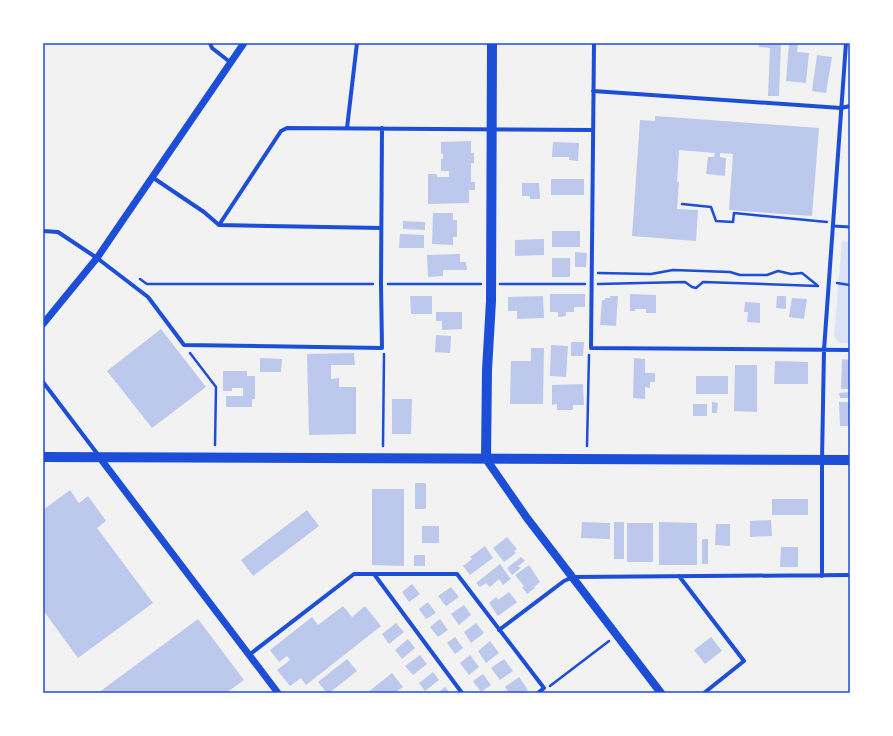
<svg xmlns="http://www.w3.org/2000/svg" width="893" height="736" viewBox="0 0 893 736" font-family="Merriweather,serif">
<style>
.green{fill:#dbe4f7}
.building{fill:#bdc9ec}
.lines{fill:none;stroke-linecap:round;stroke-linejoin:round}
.path{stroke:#1d4ed8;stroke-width:2.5}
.service{stroke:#1d4ed8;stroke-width:3}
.minor{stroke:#1d4ed8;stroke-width:4}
.tertiary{stroke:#1d4ed8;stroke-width:7}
.secondary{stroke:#1d4ed8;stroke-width:8}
.primary{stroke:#1d4ed8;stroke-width:10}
.neatline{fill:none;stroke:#1d4ed8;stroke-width:1.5}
</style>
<rect width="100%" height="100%" fill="#f2f2f2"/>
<path class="green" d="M 842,241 L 850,242 L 850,343 L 840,343 L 834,337 Z"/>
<path class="building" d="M 759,43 L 781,43 L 779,96 L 768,96 L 770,48 L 759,47 Z
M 789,44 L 798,45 L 797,52 L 809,53 L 806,83 L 786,81 Z
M 817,55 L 832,57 L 826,93 L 812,91 Z
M 655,116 L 819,128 L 812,216 L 729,210 L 733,154 L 720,153 L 720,157 L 726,158 L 725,176 L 706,174 L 708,157 L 714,157 L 715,153 L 679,150 L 677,182 L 679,182 L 677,209 L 698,210 L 696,241 L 632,236 L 640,120 L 655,121 Z
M 471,141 L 471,153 L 474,153 L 474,163 L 471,163 L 471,182 L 475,182 L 475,190 L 469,190 L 469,203 L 428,204 L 428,174 L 437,174 L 437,177 L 449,177 L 449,171 L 441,171 L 441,159 L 443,159 L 443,154 L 441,154 L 441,142 Z
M 553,142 L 579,143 L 578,161 L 569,160 L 569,157 L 552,157 Z
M 551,179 L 584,179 L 584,195 L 551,195 Z
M 522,183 L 539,183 L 540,199 L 530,199 L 530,196 L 522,196 Z
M 433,213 L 453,213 L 453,220 L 457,220 L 457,237 L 453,237 L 453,245 L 432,244 Z
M 403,221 L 425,222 L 425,230 L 403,229 Z
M 552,231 L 580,231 L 580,247 L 552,247 Z
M 400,234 L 424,235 L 424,248 L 399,248 Z
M 544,239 L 544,255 L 515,256 L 515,240 Z
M 575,252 L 587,253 L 586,267 L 575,267 Z
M 460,254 L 460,262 L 466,262 L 467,270 L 443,270 L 443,276 L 428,277 L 427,255 Z
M 552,258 L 570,258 L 570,277 L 552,277 Z
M 550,294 L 585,294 L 585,307 L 574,307 L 574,312 L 566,312 L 566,316 L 558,317 L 558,312 L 550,312 Z
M 630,294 L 656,295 L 656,313 L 646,313 L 646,309 L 635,309 L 635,311 L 630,311 Z
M 410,296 L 432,296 L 432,314 L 411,314 Z
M 543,296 L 544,318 L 517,319 L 517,311 L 508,311 L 508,297 Z
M 610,296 L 618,296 L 616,326 L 600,325 L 602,300 L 605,300 L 605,298 L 610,298 Z
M 777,296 L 786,296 L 786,309 L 776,308 Z
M 792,298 L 807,299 L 804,319 L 789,317 Z
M 745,302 L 760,303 L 760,323 L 747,322 L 748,312 L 744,312 Z
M 436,312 L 462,312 L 462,329 L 442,330 L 442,321 L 436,321 Z
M 161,329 L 206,387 L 152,428 L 107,371 Z
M 436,335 L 451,336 L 450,353 L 435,352 Z
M 571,342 L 584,342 L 583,356 L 571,356 Z
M 551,345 L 568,346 L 566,377 L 550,376 Z
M 531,348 L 544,348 L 543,404 L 510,404 L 511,361 L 531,361 Z
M 354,353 L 355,365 L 331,365 L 331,379 L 339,378 L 339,387 L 356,387 L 356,434 L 309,435 L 307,354 Z
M 260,358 L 282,359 L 281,372 L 260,372 Z
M 634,358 L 645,359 L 645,373 L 655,373 L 655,382 L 650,382 L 650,388 L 645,387 L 645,399 L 633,398 Z
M 842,359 L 850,360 L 850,389 L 841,389 Z
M 775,361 L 808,362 L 808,384 L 774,384 Z
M 735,365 L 757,365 L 757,412 L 734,411 Z
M 223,371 L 247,371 L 247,376 L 255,376 L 255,399 L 252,399 L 252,407 L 226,407 L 226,396 L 243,396 L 243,388 L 232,388 L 232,391 L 223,391 Z
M 696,376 L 728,376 L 728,394 L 696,394 Z
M 583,384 L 584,405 L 573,405 L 573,410 L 557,410 L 557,404 L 552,405 L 552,385 Z
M 850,392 L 850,398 L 840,398 L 839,393 Z
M 392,399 L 412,399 L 411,434 L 392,434 Z
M 712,402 L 718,403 L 717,413 L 712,413 Z
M 839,402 L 850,402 L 850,426 L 840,426 Z
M 693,404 L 707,404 L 707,416 L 693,416 Z
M 415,483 L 426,483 L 426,509 L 415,509 Z
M 372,489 L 404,489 L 404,566 L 372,565 Z
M 70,490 L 79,503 L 88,496 L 106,521 L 97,528 L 153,603 L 78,658 L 43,610 L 43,510 Z
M 772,499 L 808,499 L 808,515 L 772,515 Z
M 307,510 L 319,526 L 253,576 L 241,560 Z
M 771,520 L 772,536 L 750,537 L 750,521 Z
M 582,522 L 610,523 L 610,539 L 581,538 Z
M 614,522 L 624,522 L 624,559 L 614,559 Z
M 659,522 L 697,523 L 697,565 L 659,565 Z
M 627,523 L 653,523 L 653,562 L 627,562 Z
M 716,524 L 730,524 L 730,546 L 715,545 Z
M 422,526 L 439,526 L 439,543 L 422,543 Z
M 507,537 L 517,549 L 514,551 L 516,553 L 504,562 L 493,548 Z
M 702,539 L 708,539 L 708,564 L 702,564 Z
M 485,546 L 493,558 L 470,575 L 463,566 L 472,559 L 470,557 Z
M 781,547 L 798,547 L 798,567 L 780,567 Z
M 414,555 L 425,555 L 425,566 L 414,566 Z
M 521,557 L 525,561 L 518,566 L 521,568 L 512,575 L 507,568 Z
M 500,564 L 511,579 L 503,585 L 499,579 L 490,587 L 486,583 L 480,587 L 476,583 Z
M 529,565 L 540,582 L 534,587 L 535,588 L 527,594 L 522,587 L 524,586 L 515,575 Z
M 412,584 L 420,594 L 409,602 L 402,592 Z
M 451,587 L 459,597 L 446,606 L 438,596 Z
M 509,592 L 517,602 L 498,616 L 489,603 L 496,597 L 498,600 Z
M 428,602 L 436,613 L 426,619 L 419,609 Z
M 464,605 L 471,615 L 459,625 L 451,614 Z
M 343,606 L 352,617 L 365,606 L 381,626 L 306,685 L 301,678 L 290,686 L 277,670 L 290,660 L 287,656 L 279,662 L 270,650 L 312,617 L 318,625 Z
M 198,619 L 244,680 L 226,693 L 98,693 Z
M 440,619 L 448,630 L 438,637 L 430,627 Z
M 396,623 L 404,632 L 389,644 L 382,634 Z
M 476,623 L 484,633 L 471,643 L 464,632 Z
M 455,637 L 463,648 L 455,654 L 447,643 Z
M 711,637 L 722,651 L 705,664 L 694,650 Z
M 408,639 L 415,648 L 402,659 L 395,650 Z
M 490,641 L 499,653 L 486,663 L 478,651 Z
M 420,655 L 427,664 L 413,675 L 405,666 Z
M 470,655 L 479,667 L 469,675 L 460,663 Z
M 347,659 L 357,671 L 329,693 L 327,693 L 318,682 Z
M 504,659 L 513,671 L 500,680 L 491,668 Z
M 433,672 L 439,680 L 425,691 L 419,683 Z
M 392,673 L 403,687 L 395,693 L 367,693 Z
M 483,674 L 491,685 L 481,692 L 473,681 Z
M 519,677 L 528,690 L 523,693 L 509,693 L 505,687 Z
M 445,687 L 450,693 L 437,693 Z"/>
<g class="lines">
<path class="path" d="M 682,204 L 711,207 L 716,221 L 733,222 L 734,213 L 827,222
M 598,273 L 651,274 L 673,270 L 730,272 L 740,275 L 767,275 L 778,271 L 791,274 L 802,273 L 817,285
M 140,279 L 147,284 L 373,284
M 837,283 L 850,285
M 388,284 L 481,284
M 500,284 L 585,284
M 598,284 L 685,282 L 692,287 L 696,288 L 703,282 L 818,286
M 190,353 L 216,387 L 215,445
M 383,446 L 384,354
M 587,446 L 589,355
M 550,686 L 609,641"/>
<path class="service" d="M 833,226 L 850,227"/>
<path class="minor" d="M 210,43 L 212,48 L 230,62
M 594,43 L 591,348 L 850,350
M 593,91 L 841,108 L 850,106
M 347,128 L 357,43
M 152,177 L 204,212 L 219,225 L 381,228
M 219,225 L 281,131 L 287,128 L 593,130
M 43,231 L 58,232 L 97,258 L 148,297 L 184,345 L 382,348 L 381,284 L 382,128
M 43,382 L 99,456
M 374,574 L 462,693
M 679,576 L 744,661 L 704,693
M 822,576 L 822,460 L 824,350 L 846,43
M 499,630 L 564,581 L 573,577 L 850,575
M 249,655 L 354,574 L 457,574 L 544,688 L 538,693"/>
<path class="tertiary" d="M 43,324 L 97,258 L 244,43
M 100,458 L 278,693"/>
<path class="secondary" d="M 486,459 L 527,518 L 661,693"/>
<path class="primary" d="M 43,457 L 850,460
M 486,459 L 487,370 L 491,301 L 492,43"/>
</g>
<rect width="893" height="736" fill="none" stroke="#ffffff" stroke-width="88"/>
<rect x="44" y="44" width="805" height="648" class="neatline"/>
</svg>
